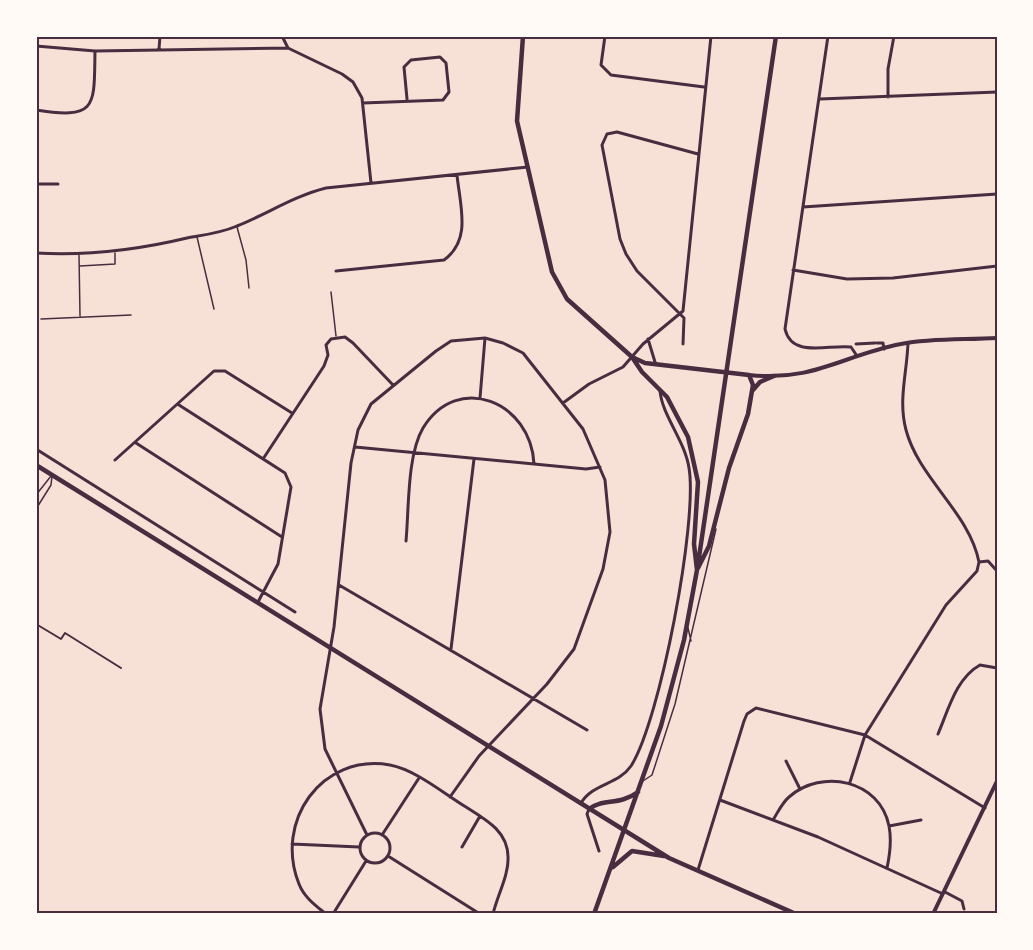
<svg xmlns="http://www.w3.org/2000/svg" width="1033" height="950" viewBox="0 0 1033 950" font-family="'Nunito Sans',sans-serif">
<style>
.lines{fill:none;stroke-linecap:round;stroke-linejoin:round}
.service{stroke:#4a2c40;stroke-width:1.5}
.pedestrian{stroke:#4a2c40;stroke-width:2}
.minor{stroke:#4a2c40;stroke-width:3}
.tertiary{stroke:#4a2c40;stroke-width:4}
.secondary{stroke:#4a2c40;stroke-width:4.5}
.neatline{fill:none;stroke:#4a2c40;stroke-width:2}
</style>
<rect width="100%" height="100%" fill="#f7e1d7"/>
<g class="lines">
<path class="service" d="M 237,227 L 246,260 L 249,288
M 197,237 L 214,309
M 79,255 L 80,316
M 80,266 L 115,264 L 115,253
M 331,292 L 336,336
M 41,319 L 131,315
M 36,495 L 51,476
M 36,509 L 51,485 L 52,476
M 688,628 L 691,641
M 643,781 L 652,775 L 675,704 L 716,529"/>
<path class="pedestrian" d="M 36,624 L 61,639 L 65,633 L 121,668"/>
<path class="minor" d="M 282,36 L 288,48
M 605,36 L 601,65 L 611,75 L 704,87
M 828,36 L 785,329 C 792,359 829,344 851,347 L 857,356
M 36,46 L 95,51 L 288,48 L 342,74 L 353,82 L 362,98 L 371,183
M 159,49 L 160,36
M 888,97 L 888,69 L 894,36
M 820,99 L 997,92
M 363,103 L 443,100 L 449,92 L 446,63 L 440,57 L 411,60 L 404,67 L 407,99
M 36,110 C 98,120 94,106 95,51
M 36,184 L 58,184
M 803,207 L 997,194
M 36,253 C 88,256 137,250 187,238 C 204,235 221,233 237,226 C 267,214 294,196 326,188 L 528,167
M 793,270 L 847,279 L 893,278 L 997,266
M 336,271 L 444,260 C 472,240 460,206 457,175
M 648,339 L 655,362
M 877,343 L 883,343 L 884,349
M 908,343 C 907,373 898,400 906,430 C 919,479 969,512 979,562 L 988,561 L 997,571
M 683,344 L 684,318 L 637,271 L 626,254 L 620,239 L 602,145 L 607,134 L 617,132 L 698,154
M 856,344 L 875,343
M 480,398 L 485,338
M 563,403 L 589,384 L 623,367 L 643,344 L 683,311 L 711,36
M 179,405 L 285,473 L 291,487 L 278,564 L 258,602
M 136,443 L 282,537
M 355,447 L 586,469 L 600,467
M 36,449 L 295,612
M 263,459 L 324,366 L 328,355 L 326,345 L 331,339 L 345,337 L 353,343 L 393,385
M 115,460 L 214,371 L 225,371 L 292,413
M 406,541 C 409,509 407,455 423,428 C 458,371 531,402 534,464
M 339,585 L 587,730
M 451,649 L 474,459
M 938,734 C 948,711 956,678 980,665 L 997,668
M 786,761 L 800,789
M 850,782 L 865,735 L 946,605 L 977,571 L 979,562
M 720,800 L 818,837 L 943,894
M 581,803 C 593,783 618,785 631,766 C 660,721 698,521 689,468 C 685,441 662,415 660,391
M 589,809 L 587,814 L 599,851
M 773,820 C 778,812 782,803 789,797 C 822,768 880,780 889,826 C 892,841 890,854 887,868
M 889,826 L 921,820
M360 848a15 15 0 1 1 30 0a15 15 0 1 1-30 0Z
M 367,835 L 325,749 L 320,709 L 334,627 L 351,463 L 358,430 L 371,404 L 436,351 L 451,341 L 485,338 L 503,343 L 523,353 L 583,429 L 605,480 L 610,532 L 603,569 L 574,649 L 547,684 L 479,756 L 450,797
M 382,835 L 419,778
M 292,844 L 359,847
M 462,847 L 480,816
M 388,856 L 480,914
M 698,870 L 744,721 L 747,714 L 756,708 L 865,735 L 985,808
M 945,892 L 962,901 L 964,909
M 326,914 C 315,905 304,897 299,884 C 274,822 321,753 390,765 C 416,770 443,793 466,807 C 485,819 508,831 508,857 C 509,875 497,896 493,914
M 333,914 L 366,861"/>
<path class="tertiary" d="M 749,375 C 814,382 843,355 901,344 C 932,338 965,340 997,338
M 933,914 L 997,781"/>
<path class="secondary" d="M 523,36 L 517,121 L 552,272 L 567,299 L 632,357 L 642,372 L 667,397 L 688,437 L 698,482 L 694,544 L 697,570 L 684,640 L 661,726 L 594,914
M 632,357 L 645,363 L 749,375 L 753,385 L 748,414 L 729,468 L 709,546 L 698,568
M 753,390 L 760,382 L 774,376
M 36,465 L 669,858 L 796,914
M 698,564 L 776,36
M 589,809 C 603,798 619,806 638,792
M 613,867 L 632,851 L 664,856"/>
</g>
<rect width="1033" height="950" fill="none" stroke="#fffaf5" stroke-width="75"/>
<rect x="38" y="38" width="958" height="874" class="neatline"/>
</svg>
